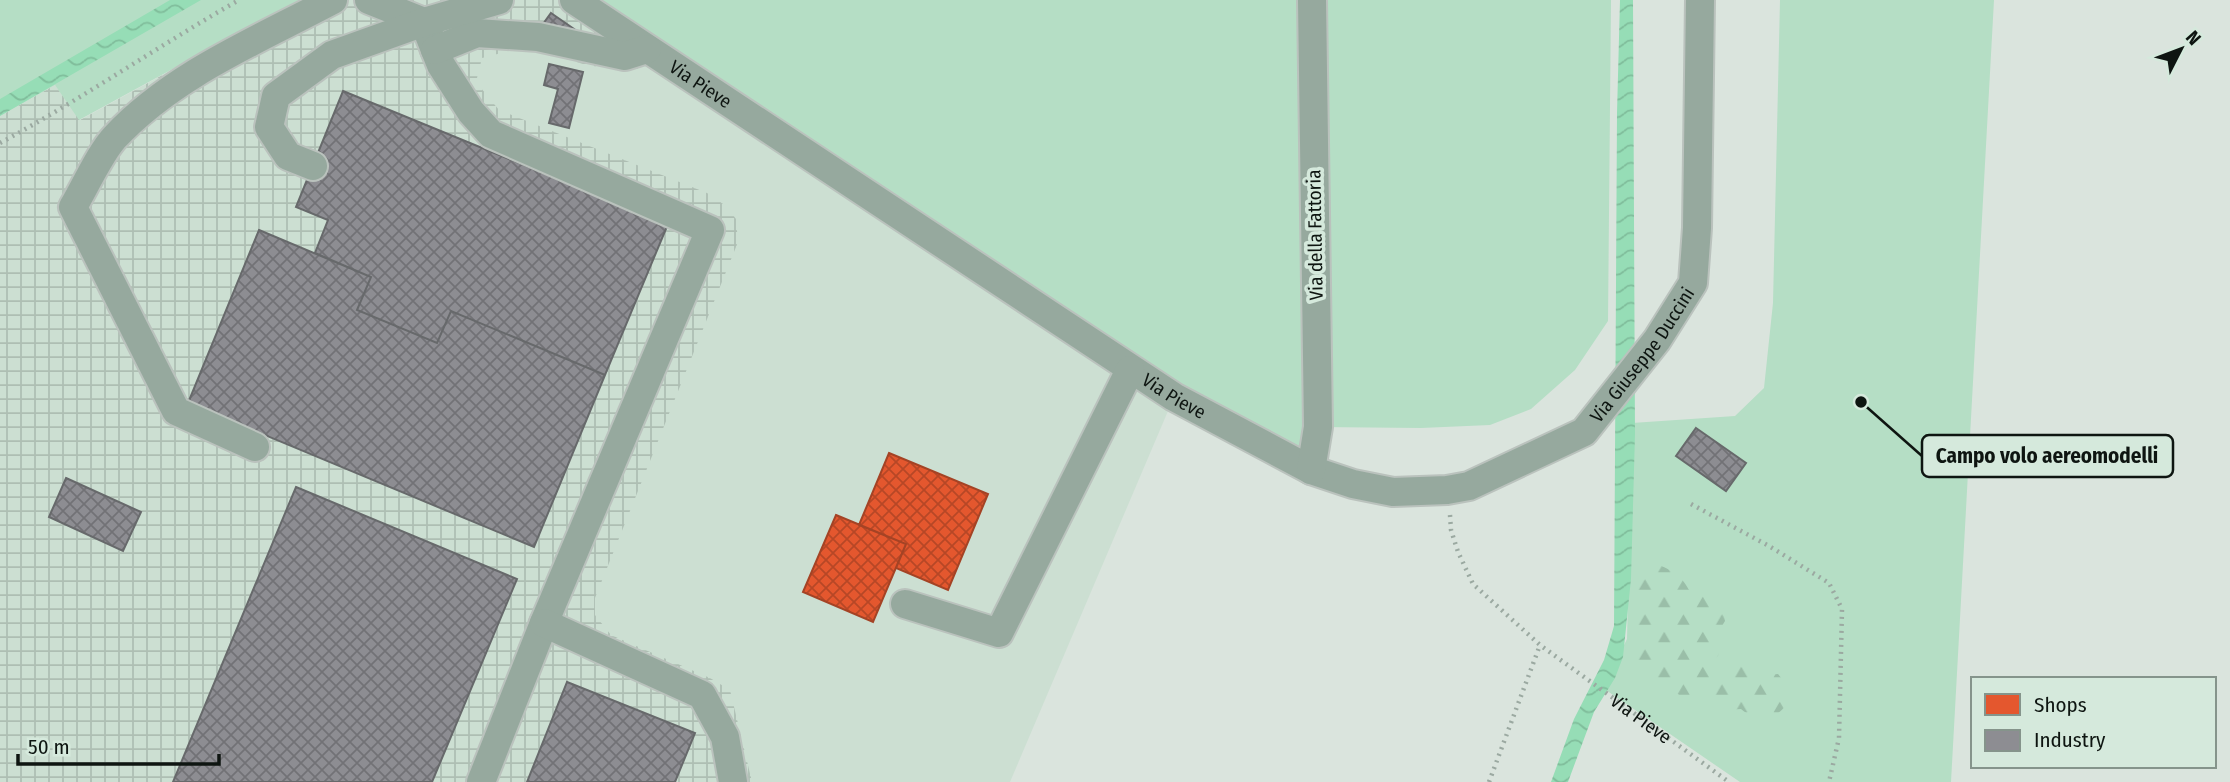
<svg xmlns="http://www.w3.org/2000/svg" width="2230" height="782" viewBox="0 0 2230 782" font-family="'Fira Sans Condensed',sans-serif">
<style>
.built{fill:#ccdfd2}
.industrial{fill:url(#industrial-grid)}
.green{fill:#b5dec5}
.forest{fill:url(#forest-firs)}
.water{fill:url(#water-waves)}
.shops{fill:url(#shops-cross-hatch);stroke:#a44325;stroke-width:2}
.industry{fill:url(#industry-cross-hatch);stroke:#67696b;stroke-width:2}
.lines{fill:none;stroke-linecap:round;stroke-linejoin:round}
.minor-casing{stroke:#bac2bd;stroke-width:32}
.path{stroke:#9ba9a1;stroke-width:4.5;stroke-dasharray:2 5;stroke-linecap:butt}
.minor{stroke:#96a99e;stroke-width:28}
.labels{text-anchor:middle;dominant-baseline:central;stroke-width:7;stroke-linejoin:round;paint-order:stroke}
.street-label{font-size:19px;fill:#0e1511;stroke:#d5e9dc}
.leader{fill:none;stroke:#0e1511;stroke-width:2.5}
.callout-dot{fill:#0e1511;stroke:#d5e9dc;stroke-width:2.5}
.callout{fill:#d5e9dc;stroke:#0e1511;stroke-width:2.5}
.callout-label{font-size:21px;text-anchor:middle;font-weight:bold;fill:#0e1511}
</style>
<defs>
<pattern id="industrial-grid" width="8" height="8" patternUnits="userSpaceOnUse" patternTransform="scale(1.75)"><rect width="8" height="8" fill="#ccdfd2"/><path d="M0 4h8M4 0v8" fill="none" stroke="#aebeb3"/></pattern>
<pattern id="forest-firs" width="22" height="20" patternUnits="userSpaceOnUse" patternTransform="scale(1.75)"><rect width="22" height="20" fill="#b5dec5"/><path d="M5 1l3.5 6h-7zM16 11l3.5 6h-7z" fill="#9abea8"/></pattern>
<pattern id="water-waves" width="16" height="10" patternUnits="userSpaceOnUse" patternTransform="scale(1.75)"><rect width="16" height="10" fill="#96ddb6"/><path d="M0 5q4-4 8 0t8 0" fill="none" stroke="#80bd9b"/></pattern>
<pattern id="shops-cross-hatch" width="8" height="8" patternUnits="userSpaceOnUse" patternTransform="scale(1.75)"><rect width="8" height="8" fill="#e4572e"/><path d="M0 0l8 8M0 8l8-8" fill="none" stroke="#b74726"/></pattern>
<pattern id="industry-cross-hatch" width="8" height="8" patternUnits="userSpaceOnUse" patternTransform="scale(1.75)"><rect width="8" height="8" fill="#8d8d92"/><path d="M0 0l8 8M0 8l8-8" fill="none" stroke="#727276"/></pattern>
</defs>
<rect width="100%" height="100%" fill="#dae4dd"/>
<path class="built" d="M 300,0 L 574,0 L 1174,397 L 1010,782 L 115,782 Z"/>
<path class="industrial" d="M 300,0 L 574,0 L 680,71 L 590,66 L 525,47 L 482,58 L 476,82 L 499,110 L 707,193 L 726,206 L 736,219 L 738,242 L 595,598 L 595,615 L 611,635 L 710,678 L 730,690 L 752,782 L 0,782 L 0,116 L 55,85 L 80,120 Z"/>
<path class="green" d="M 0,0 L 299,0 L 79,120 L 55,85 L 0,116 Z
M 574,0 L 1611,0 L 1608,321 L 1575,370 L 1531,409 L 1490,425 L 1421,428 L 1318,427 L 1311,470 Z
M 1780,0 L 1994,0 L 1951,782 L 1740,782 L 1603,688 L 1627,639 L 1632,423 L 1735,416 L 1764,388 L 1773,303 Z"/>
<path class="forest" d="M 1656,564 C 1672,570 1681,575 1689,590 L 1706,587 C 1719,596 1723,606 1725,621 L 1717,634 L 1721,643 L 1718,656 L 1713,660 L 1725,666 L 1738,662 L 1748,673 L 1751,681 L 1765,675 L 1778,674 C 1807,707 1765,731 1741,709 C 1725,711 1716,707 1705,696 C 1685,704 1674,693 1662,678 L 1650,680 L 1635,672 C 1630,657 1630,648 1641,637 L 1633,625 L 1638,614 L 1645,607 L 1636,595 L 1637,583 Z"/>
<path class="water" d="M 170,0 L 201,0 L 0,116 L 0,99 Z
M 1620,0 L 1633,0 L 1635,434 L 1631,579 L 1623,657 L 1615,678 L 1594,712 L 1568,782 L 1551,782 L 1574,719 L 1604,660 L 1614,626 L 1617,113 Z"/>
<path class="shops" d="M 889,453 L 988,494 L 948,590 L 896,568 L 906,544 L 859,525 Z
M 836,515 L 906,544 L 873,622 L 803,592 Z"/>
<path class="industry" d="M 551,13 L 574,29 L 566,40 L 543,24 Z
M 549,64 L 583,72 L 569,128 L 549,123 L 558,89 L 544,85 Z
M 343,91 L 668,224 L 605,375 L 451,311 L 437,343 L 357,310 L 371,277 L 315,253 L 328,220 L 296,207 Z
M 259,230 L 371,277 L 357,310 L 437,343 L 451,311 L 605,375 L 534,547 L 188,403 Z
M 1696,428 L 1746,463 L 1726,491 L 1676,456 Z
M 66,478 L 141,512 L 123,551 L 49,517 Z
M 296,487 L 517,579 L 432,782 L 173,782 Z
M 567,682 L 695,733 L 675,782 L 527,782 Z"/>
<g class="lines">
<defs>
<g id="minor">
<path d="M 369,0 L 424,22 L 441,65 L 471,112 L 491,134 L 710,230 L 544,623 L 481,782"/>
<path id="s2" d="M 574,0 L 1174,397 L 1311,470 L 1353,484 L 1393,492 L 1447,490 L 1469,486 L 1584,432 L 1657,340 L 1693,283 L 1697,228 L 1700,0"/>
<path d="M 435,50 L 477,33 L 538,37 L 625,56 L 647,49"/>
<path d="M 313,166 L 288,156 L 269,127 L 276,96 L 332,55 L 424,22 L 499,0"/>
<path d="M 255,447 L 176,411 L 73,207 C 85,187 100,153 115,137 C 174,74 258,40 333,0"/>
<path d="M 1311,470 L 1318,427 L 1312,0"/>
<path d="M 905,604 L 999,633 L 1130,370"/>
<path d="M 544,623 L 702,695 L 725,737 L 733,782"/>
</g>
</defs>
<use href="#minor" class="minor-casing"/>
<g class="path">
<path d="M 0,143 C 82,99 158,46 239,0"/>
<path d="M 1691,504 L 1769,546 L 1829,583 L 1842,609 L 1839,738 L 1829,782"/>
<path id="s1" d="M 1450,515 L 1451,530 L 1458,552 L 1473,584 L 1540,645 L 1729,782"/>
<path d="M 1489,782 L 1540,645"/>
</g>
<use href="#minor" class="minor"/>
</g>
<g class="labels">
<g class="street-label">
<text stroke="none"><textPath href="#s2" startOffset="152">Via Pieve</textPath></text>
<text transform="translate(1315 235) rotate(-91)">Via della Fattoria</text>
<text stroke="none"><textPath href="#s2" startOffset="1260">Via Giuseppe Duccini</textPath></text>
<text stroke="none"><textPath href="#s2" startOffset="719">Via Pieve</textPath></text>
<text stroke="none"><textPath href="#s1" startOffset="289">Via Pieve</textPath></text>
</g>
</g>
<path class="leader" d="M1861 402L1922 456"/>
<circle class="callout-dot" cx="1861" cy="402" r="7"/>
<rect class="callout" x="1922" y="435" width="251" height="42" rx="7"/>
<g class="callout-label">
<text x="2047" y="463">Campo volo aereomodelli</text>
</g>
<rect x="1971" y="677" width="245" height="91" fill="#d5e9dc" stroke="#85948b" stroke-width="2"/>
<rect x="1985" y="694" width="35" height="21" fill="#e4572e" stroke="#85948b" stroke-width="2"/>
<text x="2034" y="712" font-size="21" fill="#0e1511">Shops</text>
<rect x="1985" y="730" width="35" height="21" fill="#8d8d92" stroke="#85948b" stroke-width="2"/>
<text x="2034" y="747" font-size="21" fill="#0e1511">Industry</text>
<g transform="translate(2181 49) rotate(48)" stroke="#d5e9dc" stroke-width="5" paint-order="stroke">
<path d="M0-5L12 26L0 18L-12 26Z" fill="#0e1511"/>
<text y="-10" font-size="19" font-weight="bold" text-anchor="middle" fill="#0e1511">N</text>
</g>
<path d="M18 754v10h201v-10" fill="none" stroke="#0e1511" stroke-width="3.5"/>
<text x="28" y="754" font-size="21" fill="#0e1511" stroke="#d5e9dc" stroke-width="5" paint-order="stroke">50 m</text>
</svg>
